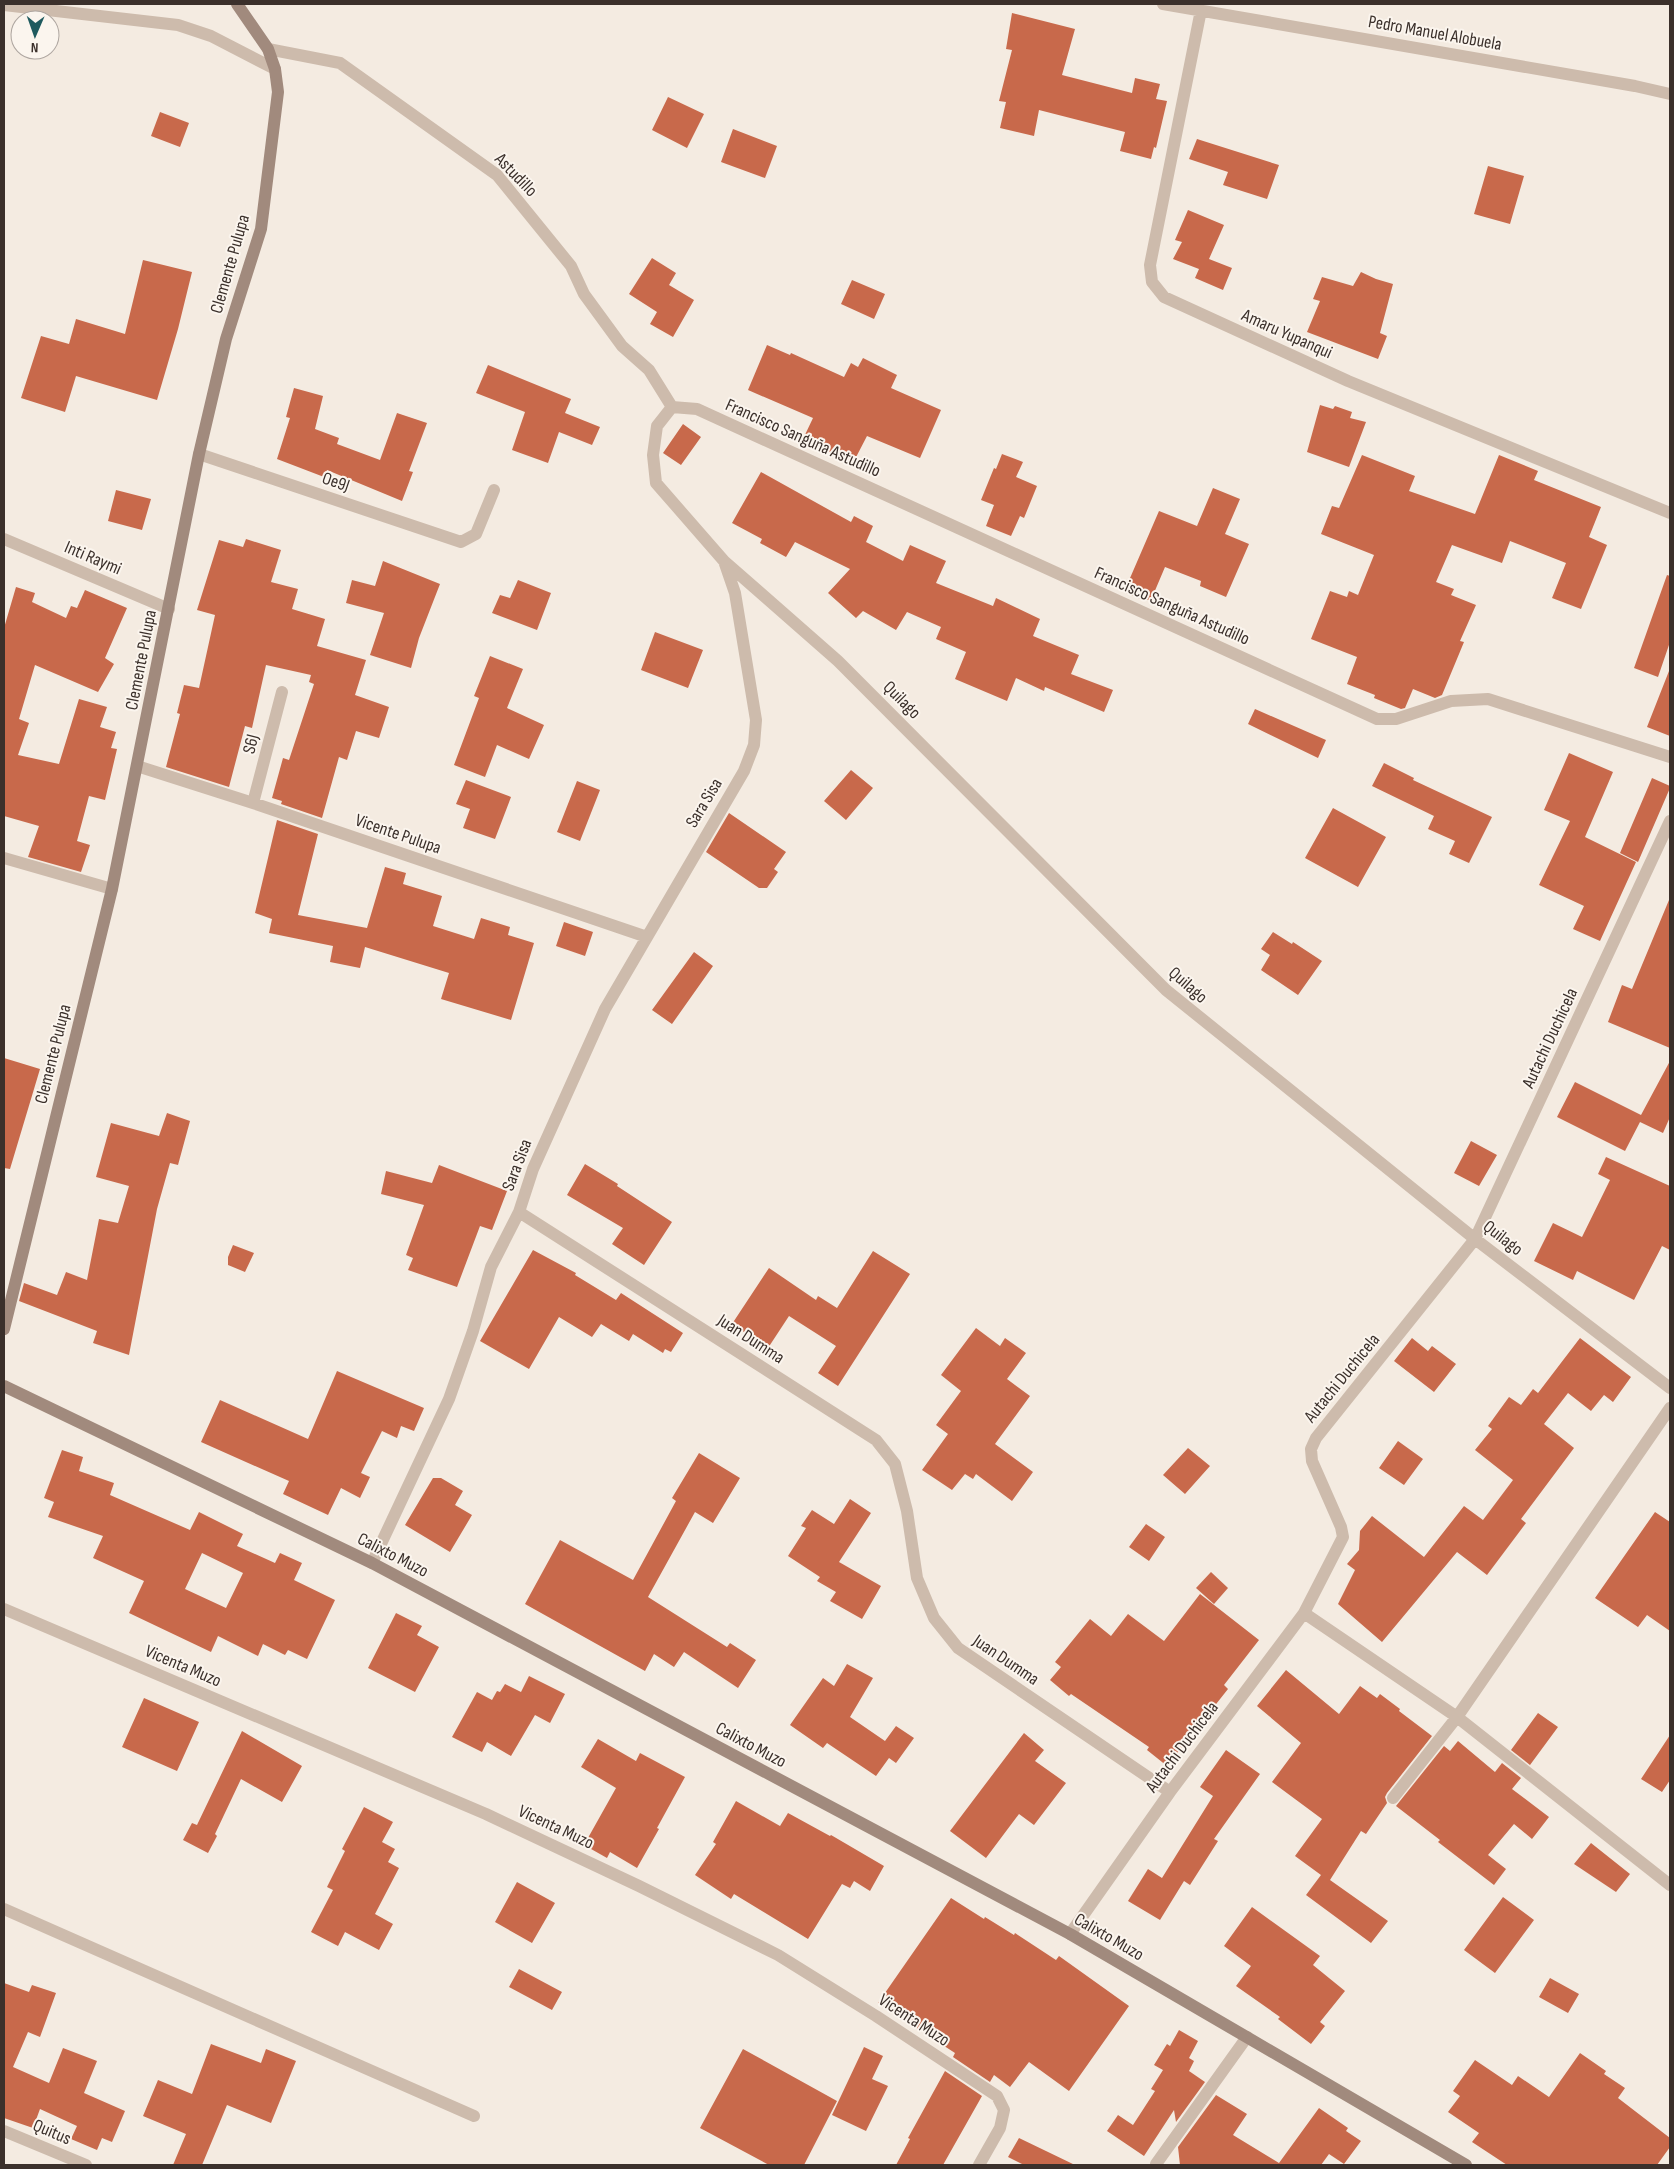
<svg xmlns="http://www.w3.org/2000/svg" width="1674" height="2169" viewBox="0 0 1674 2169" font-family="'Sofia Sans Condensed',sans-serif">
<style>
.building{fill:#c8694b;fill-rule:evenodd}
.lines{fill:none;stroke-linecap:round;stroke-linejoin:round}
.street{stroke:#cdbbac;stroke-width:12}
.secondary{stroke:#a18a7d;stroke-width:12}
.labels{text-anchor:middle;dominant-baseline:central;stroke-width:4;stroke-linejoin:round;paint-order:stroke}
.street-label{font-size:18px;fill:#3b302b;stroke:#fbf5ee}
</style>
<rect width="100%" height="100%" fill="#f4ebe1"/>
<path class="building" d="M 1012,13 L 1075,29 L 1062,75 L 1132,93 L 1135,78 L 1160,84 L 1156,99 L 1167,101 L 1156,148 L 1154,147 L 1151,159 L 1120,151 L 1125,132 L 1039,110 L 1034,136 L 1000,128 L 1006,102 L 999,101 L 1012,50 L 1006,49 Z
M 668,97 L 704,114 L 687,148 L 652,130 Z
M 160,112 L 189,123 L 180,147 L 151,136 Z
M 733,129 L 777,146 L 765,178 L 721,162 Z
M 1197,139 L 1279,165 L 1267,199 L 1223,185 L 1228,172 L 1189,159 Z
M 1488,166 L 1524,176 L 1510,224 L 1474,214 Z
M 1188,210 L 1224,225 L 1209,259 L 1232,268 L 1223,290 L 1195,278 L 1199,269 L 1173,259 L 1182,242 L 1175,240 Z
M 652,258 L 676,273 L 669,285 L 694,300 L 673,337 L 650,324 L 657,312 L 629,294 Z
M 143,260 L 192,272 L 178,329 L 157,400 L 76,376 L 65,412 L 21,398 L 41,336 L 69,344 L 76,319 L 125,334 Z
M 1361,272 L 1376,279 L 1393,284 L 1380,333 L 1387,336 L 1378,359 L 1307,332 L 1320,301 L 1313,299 L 1322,277 L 1353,286 Z
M 852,280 L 885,294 L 874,319 L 841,304 Z
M 767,345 L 790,355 L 791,353 L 844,377 L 851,363 L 858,367 L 863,358 L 897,375 L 891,388 L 941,410 L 920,458 L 867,436 L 853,463 L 803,439 L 813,418 L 748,390 Z
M 488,365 L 571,399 L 565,413 L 600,427 L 592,445 L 559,432 L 548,463 L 512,450 L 525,412 L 476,393 Z
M 294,388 L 323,396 L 315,429 L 339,438 L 337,444 L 380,460 L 397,413 L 427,423 L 409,471 L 413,472 L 402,501 L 327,470 L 324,477 L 277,459 L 290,418 L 286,417 Z
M 1320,405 L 1333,409 L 1335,406 L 1352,412 L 1350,418 L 1366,422 L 1349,467 L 1307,452 Z
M 683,424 L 701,437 L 681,465 L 663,453 Z
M 1002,454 L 1023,462 L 1016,477 L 1037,486 L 1024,518 L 1020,516 L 1011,536 L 986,526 L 994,505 L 981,500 L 994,468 L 996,469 Z
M 1362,455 L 1415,476 L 1409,491 L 1475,514 L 1499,455 L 1538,471 L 1534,480 L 1601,507 L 1589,537 L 1607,545 L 1581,609 L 1552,598 L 1566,563 L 1510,541 L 1502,563 L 1452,545 L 1436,582 L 1454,589 L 1451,595 L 1476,605 L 1460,641 L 1464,642 L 1442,695 L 1435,698 L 1413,689 L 1405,708 L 1401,709 L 1374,698 L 1375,695 L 1347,684 L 1357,657 L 1311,639 L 1330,591 L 1347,597 L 1349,591 L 1358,595 L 1374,555 L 1321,534 L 1332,506 L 1339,508 Z
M 761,472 L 851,522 L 854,516 L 873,526 L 866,542 L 903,561 L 910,545 L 946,561 L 936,583 L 993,606 L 996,598 L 1040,619 L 1033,636 L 1079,655 L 1071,674 L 1113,690 L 1104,712 L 1045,687 L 1044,691 L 1016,678 L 1007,701 L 955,679 L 966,652 L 936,639 L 941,627 L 907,612 L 896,630 L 863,611 L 856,618 L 828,593 L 850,569 L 795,542 L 786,557 L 760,543 L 762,539 L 732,523 Z
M 1213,488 L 1240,499 L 1225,534 L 1249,544 L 1226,597 L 1200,586 L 1201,581 L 1165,567 L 1151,600 L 1143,600 L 1124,592 L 1159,511 L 1197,526 Z
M 116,490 L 151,499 L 142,530 L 108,521 Z
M 246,539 L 281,550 L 271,582 L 298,589 L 292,609 L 325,619 L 317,646 L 366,660 L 355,695 L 389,707 L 379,738 L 356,731 L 347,760 L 339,757 L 322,818 L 281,804 L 282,801 L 272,798 L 283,758 L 289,760 L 314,684 L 309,682 L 311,675 L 266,665 L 252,728 L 245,726 L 229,787 L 166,767 L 180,714 L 177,713 L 184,685 L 199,688 L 215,615 L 197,610 L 219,540 L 243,547 Z
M 383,561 L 440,584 L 419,638 L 411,668 L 370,655 L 384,613 L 346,603 L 352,580 L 375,586 Z
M 1667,575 L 1670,576 L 1670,642 L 1658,677 L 1634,668 Z
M 518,580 L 551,593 L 537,630 L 492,613 L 500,595 L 510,598 Z
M 16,587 L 35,593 L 32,602 L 66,618 L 71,606 L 77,608 L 85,590 L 127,608 L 105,658 L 114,664 L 98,692 L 35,665 L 19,719 L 29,723 L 18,755 L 59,764 L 79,699 L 107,707 L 100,727 L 116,732 L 111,748 L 117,749 L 105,800 L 89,796 L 77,841 L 90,845 L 81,872 L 28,857 L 39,826 L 4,816 L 4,628 Z
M 655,632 L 703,650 L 688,688 L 641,670 Z
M 490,656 L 523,669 L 507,708 L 544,725 L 529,759 L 497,745 L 485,777 L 454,765 L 479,698 L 474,696 Z
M 1669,671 L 1670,671 L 1670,736 L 1647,727 Z
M 1255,709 L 1326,740 L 1318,758 L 1248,724 Z
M 1569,753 L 1613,772 L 1585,837 L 1636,862 L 1600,941 L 1573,929 L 1584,906 L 1539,885 L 1570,821 L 1544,810 Z
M 1384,763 L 1414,778 L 1413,780 L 1492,817 L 1469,863 L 1449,854 L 1455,841 L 1428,829 L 1434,816 L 1372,786 Z
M 851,770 L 873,788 L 846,820 L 824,801 Z
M 1652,778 L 1670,786 L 1670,788 L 1638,862 L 1620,853 Z
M 466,780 L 511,797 L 495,839 L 463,828 L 470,809 L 456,804 Z
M 577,781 L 600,790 L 580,841 L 557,832 Z
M 1333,808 L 1386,837 L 1358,887 L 1305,858 Z
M 729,813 L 786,852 L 774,869 L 778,872 L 767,888 L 759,888 L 706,852 Z
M 277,820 L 318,834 L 298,915 L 367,928 L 385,867 L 406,873 L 403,884 L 442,896 L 433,926 L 474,939 L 481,918 L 510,927 L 508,935 L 534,943 L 511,1020 L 441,999 L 449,973 L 365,947 L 360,968 L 330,962 L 333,946 L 269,933 L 272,919 L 255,913 Z
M 1669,900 L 1670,900 L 1670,1048 L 1608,1022 L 1622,985 L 1632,989 Z
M 564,922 L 593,932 L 585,956 L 556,946 Z
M 1273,932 L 1292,944 L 1293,942 L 1322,961 L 1298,995 L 1261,970 L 1270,955 L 1261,949 Z
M 694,952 L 713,966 L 672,1024 L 652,1010 Z
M 4,1058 L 40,1069 L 10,1169 L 4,1168 Z
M 1670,1061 L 1670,1117 L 1663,1133 L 1640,1122 L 1625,1151 L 1557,1117 L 1575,1082 L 1641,1115 Z
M 167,1113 L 190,1121 L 178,1165 L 170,1163 L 157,1209 L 129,1355 L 93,1343 L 97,1331 L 19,1301 L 24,1283 L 57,1295 L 66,1272 L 87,1280 L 99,1219 L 118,1223 L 129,1186 L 96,1177 L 111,1123 L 159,1136 Z
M 1471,1141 L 1497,1155 L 1479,1186 L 1454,1173 Z
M 1606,1157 L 1670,1186 L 1670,1250 L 1662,1246 L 1634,1300 L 1577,1271 L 1573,1280 L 1534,1261 L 1553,1223 L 1582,1237 L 1610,1180 L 1598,1174 Z
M 585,1164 L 618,1184 L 617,1186 L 672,1222 L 644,1265 L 612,1244 L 623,1228 L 567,1195 Z
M 439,1165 L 507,1191 L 492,1230 L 480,1226 L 457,1287 L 408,1270 L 413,1258 L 406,1255 L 424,1205 L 381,1194 L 386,1171 L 432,1183 Z
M 233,1245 L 254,1253 L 245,1272 L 228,1265 L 228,1257 Z
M 533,1250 L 576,1273 L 575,1275 L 616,1300 L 621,1293 L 683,1333 L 671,1352 L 665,1349 L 663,1353 L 633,1334 L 629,1341 L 601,1324 L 592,1337 L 559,1317 L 529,1369 L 480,1341 Z
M 873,1251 L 910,1274 L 838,1386 L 818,1373 L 836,1346 L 789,1316 L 768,1348 L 732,1324 L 769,1268 L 816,1300 L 818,1296 L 837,1308 Z
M 976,1328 L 1000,1346 L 1005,1338 L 1026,1353 L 1007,1379 L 1030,1396 L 995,1444 L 1033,1472 L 1012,1501 L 976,1474 L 973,1479 L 965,1474 L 952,1490 L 922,1470 L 948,1434 L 936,1425 L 961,1391 L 941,1375 Z
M 1412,1338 L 1428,1351 L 1432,1346 L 1456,1364 L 1434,1392 L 1394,1361 Z
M 1580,1338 L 1631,1377 L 1613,1402 L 1604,1395 L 1591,1411 L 1568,1393 L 1544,1424 L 1574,1448 L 1521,1519 L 1526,1523 L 1487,1575 L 1457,1552 L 1382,1642 L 1338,1604 L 1355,1570 L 1347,1564 L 1359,1550 L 1360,1531 L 1372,1516 L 1424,1557 L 1464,1506 L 1483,1520 L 1513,1480 L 1475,1450 L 1492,1429 L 1488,1426 L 1509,1397 L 1521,1405 L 1533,1389 L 1538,1393 Z
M 337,1371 L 424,1408 L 414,1431 L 401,1426 L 397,1438 L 382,1431 L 361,1473 L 370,1477 L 360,1498 L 341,1488 L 328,1515 L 283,1494 L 289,1481 L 201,1442 L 220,1400 L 308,1439 Z
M 1398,1441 L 1423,1459 L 1404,1485 L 1379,1468 Z
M 1188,1448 L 1210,1466 L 1185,1494 L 1163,1475 Z
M 62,1450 L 83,1457 L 79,1471 L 114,1483 L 110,1495 L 190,1530 L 199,1512 L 243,1534 L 237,1546 L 275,1563 L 280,1553 L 302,1563 L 294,1580 L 335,1600 L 307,1659 L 288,1650 L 285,1655 L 263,1644 L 258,1656 L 218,1636 L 211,1652 L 129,1613 L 144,1581 L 93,1558 L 103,1536 L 48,1517 L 54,1502 L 44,1498 ZM 202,1553 L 243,1573 L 226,1608 L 185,1589 Z
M 699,1453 L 740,1478 L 713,1523 L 695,1512 L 648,1597 L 727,1647 L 730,1643 L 756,1660 L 738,1688 L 684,1652 L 674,1667 L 654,1654 L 645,1671 L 525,1604 L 560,1540 L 633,1580 L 676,1501 L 672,1498 Z
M 433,1478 L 441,1478 L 463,1491 L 455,1505 L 472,1515 L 450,1552 L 405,1525 Z
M 850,1499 L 871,1513 L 839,1562 L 881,1586 L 862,1619 L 830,1601 L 836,1592 L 817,1581 L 820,1577 L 788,1556 L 806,1528 L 801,1526 L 812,1510 L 834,1524 Z
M 1655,1512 L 1670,1522 L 1670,1631 L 1647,1615 L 1638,1627 L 1595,1598 Z
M 1146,1524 L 1165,1537 L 1149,1561 L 1129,1547 Z
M 1211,1572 L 1228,1588 L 1214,1604 L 1196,1588 Z
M 1200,1594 L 1259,1640 L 1224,1685 L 1228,1689 L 1167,1766 L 1147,1750 L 1149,1747 L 1071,1694 L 1069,1696 L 1050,1680 L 1061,1667 L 1055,1662 L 1090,1619 L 1111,1636 L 1128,1614 L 1164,1641 Z
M 396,1613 L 422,1626 L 417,1635 L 439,1647 L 415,1692 L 368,1668 Z
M 847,1664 L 873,1678 L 850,1717 L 885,1741 L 896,1726 L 914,1738 L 896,1763 L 889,1758 L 876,1776 L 827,1743 L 823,1748 L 790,1725 L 823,1678 L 834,1686 Z
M 1286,1670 L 1339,1714 L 1360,1686 L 1377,1698 L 1380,1694 L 1400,1709 L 1399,1711 L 1432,1736 L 1387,1793 L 1385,1797 L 1387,1803 L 1366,1834 L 1361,1831 L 1330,1880 L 1388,1921 L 1371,1943 L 1306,1895 L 1321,1875 L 1295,1856 L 1322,1819 L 1272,1782 L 1301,1743 L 1257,1706 Z
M 529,1676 L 565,1694 L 550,1723 L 535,1715 L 511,1756 L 487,1742 L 482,1752 L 452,1737 L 477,1692 L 492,1700 L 497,1691 L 500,1692 L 505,1684 L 521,1692 Z
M 144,1698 L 199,1722 L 177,1771 L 122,1747 Z
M 1538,1713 L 1558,1727 L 1530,1765 L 1511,1750 Z
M 242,1731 L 302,1766 L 282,1802 L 241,1779 L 215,1834 L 217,1836 L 208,1853 L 183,1840 L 192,1823 L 197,1825 Z
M 1024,1733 L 1044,1750 L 1035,1761 L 1066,1783 L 1034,1825 L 1019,1814 L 986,1858 L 950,1831 Z
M 1670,1735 L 1670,1780 L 1662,1792 L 1641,1779 Z
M 598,1739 L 636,1761 L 640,1753 L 685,1777 L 657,1828 L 659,1829 L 637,1868 L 610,1852 L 607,1858 L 584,1845 L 616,1788 L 581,1767 Z
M 1458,1741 L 1495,1772 L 1502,1763 L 1521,1778 L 1512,1789 L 1549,1817 L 1532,1839 L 1514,1824 L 1488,1855 L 1506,1869 L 1494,1885 L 1438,1842 L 1440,1840 L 1396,1806 L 1444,1746 L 1450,1751 Z
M 1226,1750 L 1260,1774 L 1214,1839 L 1218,1841 L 1190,1885 L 1184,1881 L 1160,1920 L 1128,1901 L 1148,1869 L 1162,1878 L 1213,1796 L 1200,1787 Z
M 736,1801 L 780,1826 L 788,1813 L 830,1836 L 831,1835 L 884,1866 L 870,1891 L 854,1881 L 850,1888 L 842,1884 L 808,1939 L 734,1894 L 731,1899 L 695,1875 L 716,1844 L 713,1842 Z
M 364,1807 L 393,1822 L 382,1842 L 395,1849 L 388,1862 L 399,1868 L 375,1914 L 393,1924 L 379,1950 L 345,1932 L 338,1946 L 311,1932 L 333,1890 L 327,1887 L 345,1851 L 342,1849 Z
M 1591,1843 L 1630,1874 L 1616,1892 L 1574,1864 Z
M 517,1882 L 555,1903 L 532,1943 L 495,1922 Z
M 1503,1897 L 1534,1920 L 1495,1973 L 1464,1950 Z
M 951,1898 L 984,1919 L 985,1917 L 1014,1935 L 1015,1933 L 1056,1960 L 1059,1956 L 1129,2006 L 1069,2091 L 1029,2062 L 1010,2087 L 994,2075 L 990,2082 L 953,2057 L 955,2053 L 878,2003 Z
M 1252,1907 L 1320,1956 L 1313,1965 L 1345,1991 L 1320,2022 L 1325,2026 L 1311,2044 L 1278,2019 L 1280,2017 L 1236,1986 L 1251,1966 L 1224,1946 Z
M 519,1969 L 562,1992 L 552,2010 L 509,1987 Z
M 1550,1978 L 1579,1994 L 1568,2013 L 1539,1997 Z
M 4,1983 L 29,1992 L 32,1985 L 56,1993 L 40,2037 L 28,2032 L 13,2067 L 49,2083 L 63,2048 L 97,2061 L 84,2093 L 125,2111 L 112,2142 L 102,2138 L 97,2150 L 71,2139 L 77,2126 L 40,2109 L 33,2128 L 4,2118 Z
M 1179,2030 L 1198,2041 L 1189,2058 L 1194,2061 L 1189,2071 L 1205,2082 L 1176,2122 L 1174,2110 L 1144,2156 L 1107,2131 L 1118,2115 L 1133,2125 L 1155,2091 L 1151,2089 L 1163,2070 L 1154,2065 L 1167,2044 L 1170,2046 Z
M 211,2044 L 261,2063 L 266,2049 L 296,2061 L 271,2123 L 227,2105 L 202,2165 L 173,2165 L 186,2134 L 143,2116 L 158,2080 L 192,2094 Z
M 864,2047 L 883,2056 L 872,2079 L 888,2086 L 866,2131 L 832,2115 Z
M 743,2049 L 837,2101 L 804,2165 L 769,2165 L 700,2128 Z
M 1580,2053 L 1606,2071 L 1604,2074 L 1625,2088 L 1618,2098 L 1670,2138 L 1670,2147 L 1657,2165 L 1507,2165 L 1472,2142 L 1479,2133 L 1448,2112 L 1460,2096 L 1453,2091 L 1475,2060 L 1512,2085 L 1518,2076 L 1549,2097 Z
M 945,2071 L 982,2096 L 943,2165 L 896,2165 L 910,2139 L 908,2138 Z
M 1216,2095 L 1247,2114 L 1233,2135 L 1279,2163 L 1319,2108 L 1348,2128 L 1346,2131 L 1361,2141 L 1344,2164 L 1329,2154 L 1321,2165 L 1180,2165 L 1178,2147 Z
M 1019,2138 L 1075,2165 L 1024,2165 L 1008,2157 Z"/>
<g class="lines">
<path class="street" d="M 1163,4 L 1635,86 L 1670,94
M 4,5 L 178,25 L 211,36 L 275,69
M 1201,10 L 1150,265 L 1152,282 L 1164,297 L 1348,381 L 1670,513
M 268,49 L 340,63 L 497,175 L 571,266 L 584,294 L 622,346 L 649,370 L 672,407
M 672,407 L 697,409 L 1377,719 L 1396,719 L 1451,701 L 1488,699 L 1670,757
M 199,454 L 461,542 L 476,534 L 494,490
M 4,539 L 169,609
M 724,561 L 838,661 L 1166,990 L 1475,1239 L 1670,1388
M 137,766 L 253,803 L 647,937
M 253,803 L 282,692
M 4,858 L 112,889
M 519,1212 L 533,1169 L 605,1009 L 744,771 L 754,745 L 756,720 L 735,593 L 724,561 L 656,483 L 653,455 L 657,426 L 672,407
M 372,1563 L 449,1399 L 473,1331 L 491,1267 L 519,1212 L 876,1440 L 895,1464 L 907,1511 L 917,1578 L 934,1618 L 958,1648 L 1170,1792
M 4,1609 L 486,1814 L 639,1886 L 778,1955 L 876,2016 L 997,2096 L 1004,2110 L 1000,2128 L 979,2165
M 1304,1613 L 1457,1717 L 1670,1885
M 1393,1798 L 1457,1717 L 1670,1408
M 4,1909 L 474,2116
M 1070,1934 L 1170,1792 L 1304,1613 L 1343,1537 L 1341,1527 L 1312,1461 L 1311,1449 L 1316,1438 L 1475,1239 L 1670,821
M 4,2131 L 86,2165
M 1156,2164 L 1247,2037"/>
<path class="secondary" d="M 4,1329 L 112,889 L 199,454 L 226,339 L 261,229 L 278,92 L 275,69 L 268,49 L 237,4
M 4,1386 L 372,1563 L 1070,1934 L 1466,2165"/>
</g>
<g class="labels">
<g class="street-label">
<text transform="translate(1435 33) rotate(10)">Pedro Manuel Alobuela</text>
<text transform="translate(516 175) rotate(46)">Astudillo</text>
<text transform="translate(230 264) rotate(-74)">Clemente Pulupa</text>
<text transform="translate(1287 334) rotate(24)">Amaru Yupanqui</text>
<text transform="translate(803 438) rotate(24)">Francisco Sanguña Astudillo</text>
<text transform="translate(336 482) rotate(19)">Oe9J</text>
<text transform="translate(93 558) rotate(23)">Inti Raymi</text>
<text transform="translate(1172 606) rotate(24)">Francisco Sanguña Astudillo</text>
<text transform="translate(141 660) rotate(-79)">Clemente Pulupa</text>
<text transform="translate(902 700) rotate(45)">Quilago</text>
<text transform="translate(251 744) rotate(-76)">S6J</text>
<text transform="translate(704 803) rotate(-59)">Sara Sisa</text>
<text transform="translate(398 834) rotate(19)">Vicente Pulupa</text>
<text transform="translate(1188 985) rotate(41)">Quilago</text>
<text transform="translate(1550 1038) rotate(-65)">Autachi Duchicela</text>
<text transform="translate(53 1054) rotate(-76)">Clemente Pulupa</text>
<text transform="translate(517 1165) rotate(-69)">Sara Sisa</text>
<text transform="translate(1503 1238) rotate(38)">Quilago</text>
<text transform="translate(751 1339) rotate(33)">Juan Dumma</text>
<text transform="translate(1342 1378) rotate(-51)">Autachi Duchicela</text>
<text transform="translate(393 1555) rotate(27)">Calixto Muzo</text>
<text transform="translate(1006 1660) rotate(34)">Juan Dumma</text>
<text transform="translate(183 1666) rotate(23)">Vicenta Muzo</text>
<text transform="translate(751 1745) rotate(28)">Calixto Muzo</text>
<text transform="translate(1182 1747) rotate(-53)">Autachi Duchicela</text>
<text transform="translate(556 1827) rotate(25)">Vicenta Muzo</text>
<text transform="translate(1109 1937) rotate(30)">Calixto Muzo</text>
<text transform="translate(914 2020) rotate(33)">Vicenta Muzo</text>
<text transform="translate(52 2132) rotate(23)">Quitus</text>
</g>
</g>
<rect width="1674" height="2169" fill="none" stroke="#3b302b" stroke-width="10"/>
<g transform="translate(35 35) rotate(182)"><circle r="24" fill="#fbf5ee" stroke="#aea6a0"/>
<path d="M0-4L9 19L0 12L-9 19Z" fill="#1f5a5e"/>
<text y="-8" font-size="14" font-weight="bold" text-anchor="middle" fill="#3b302b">N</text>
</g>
</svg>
